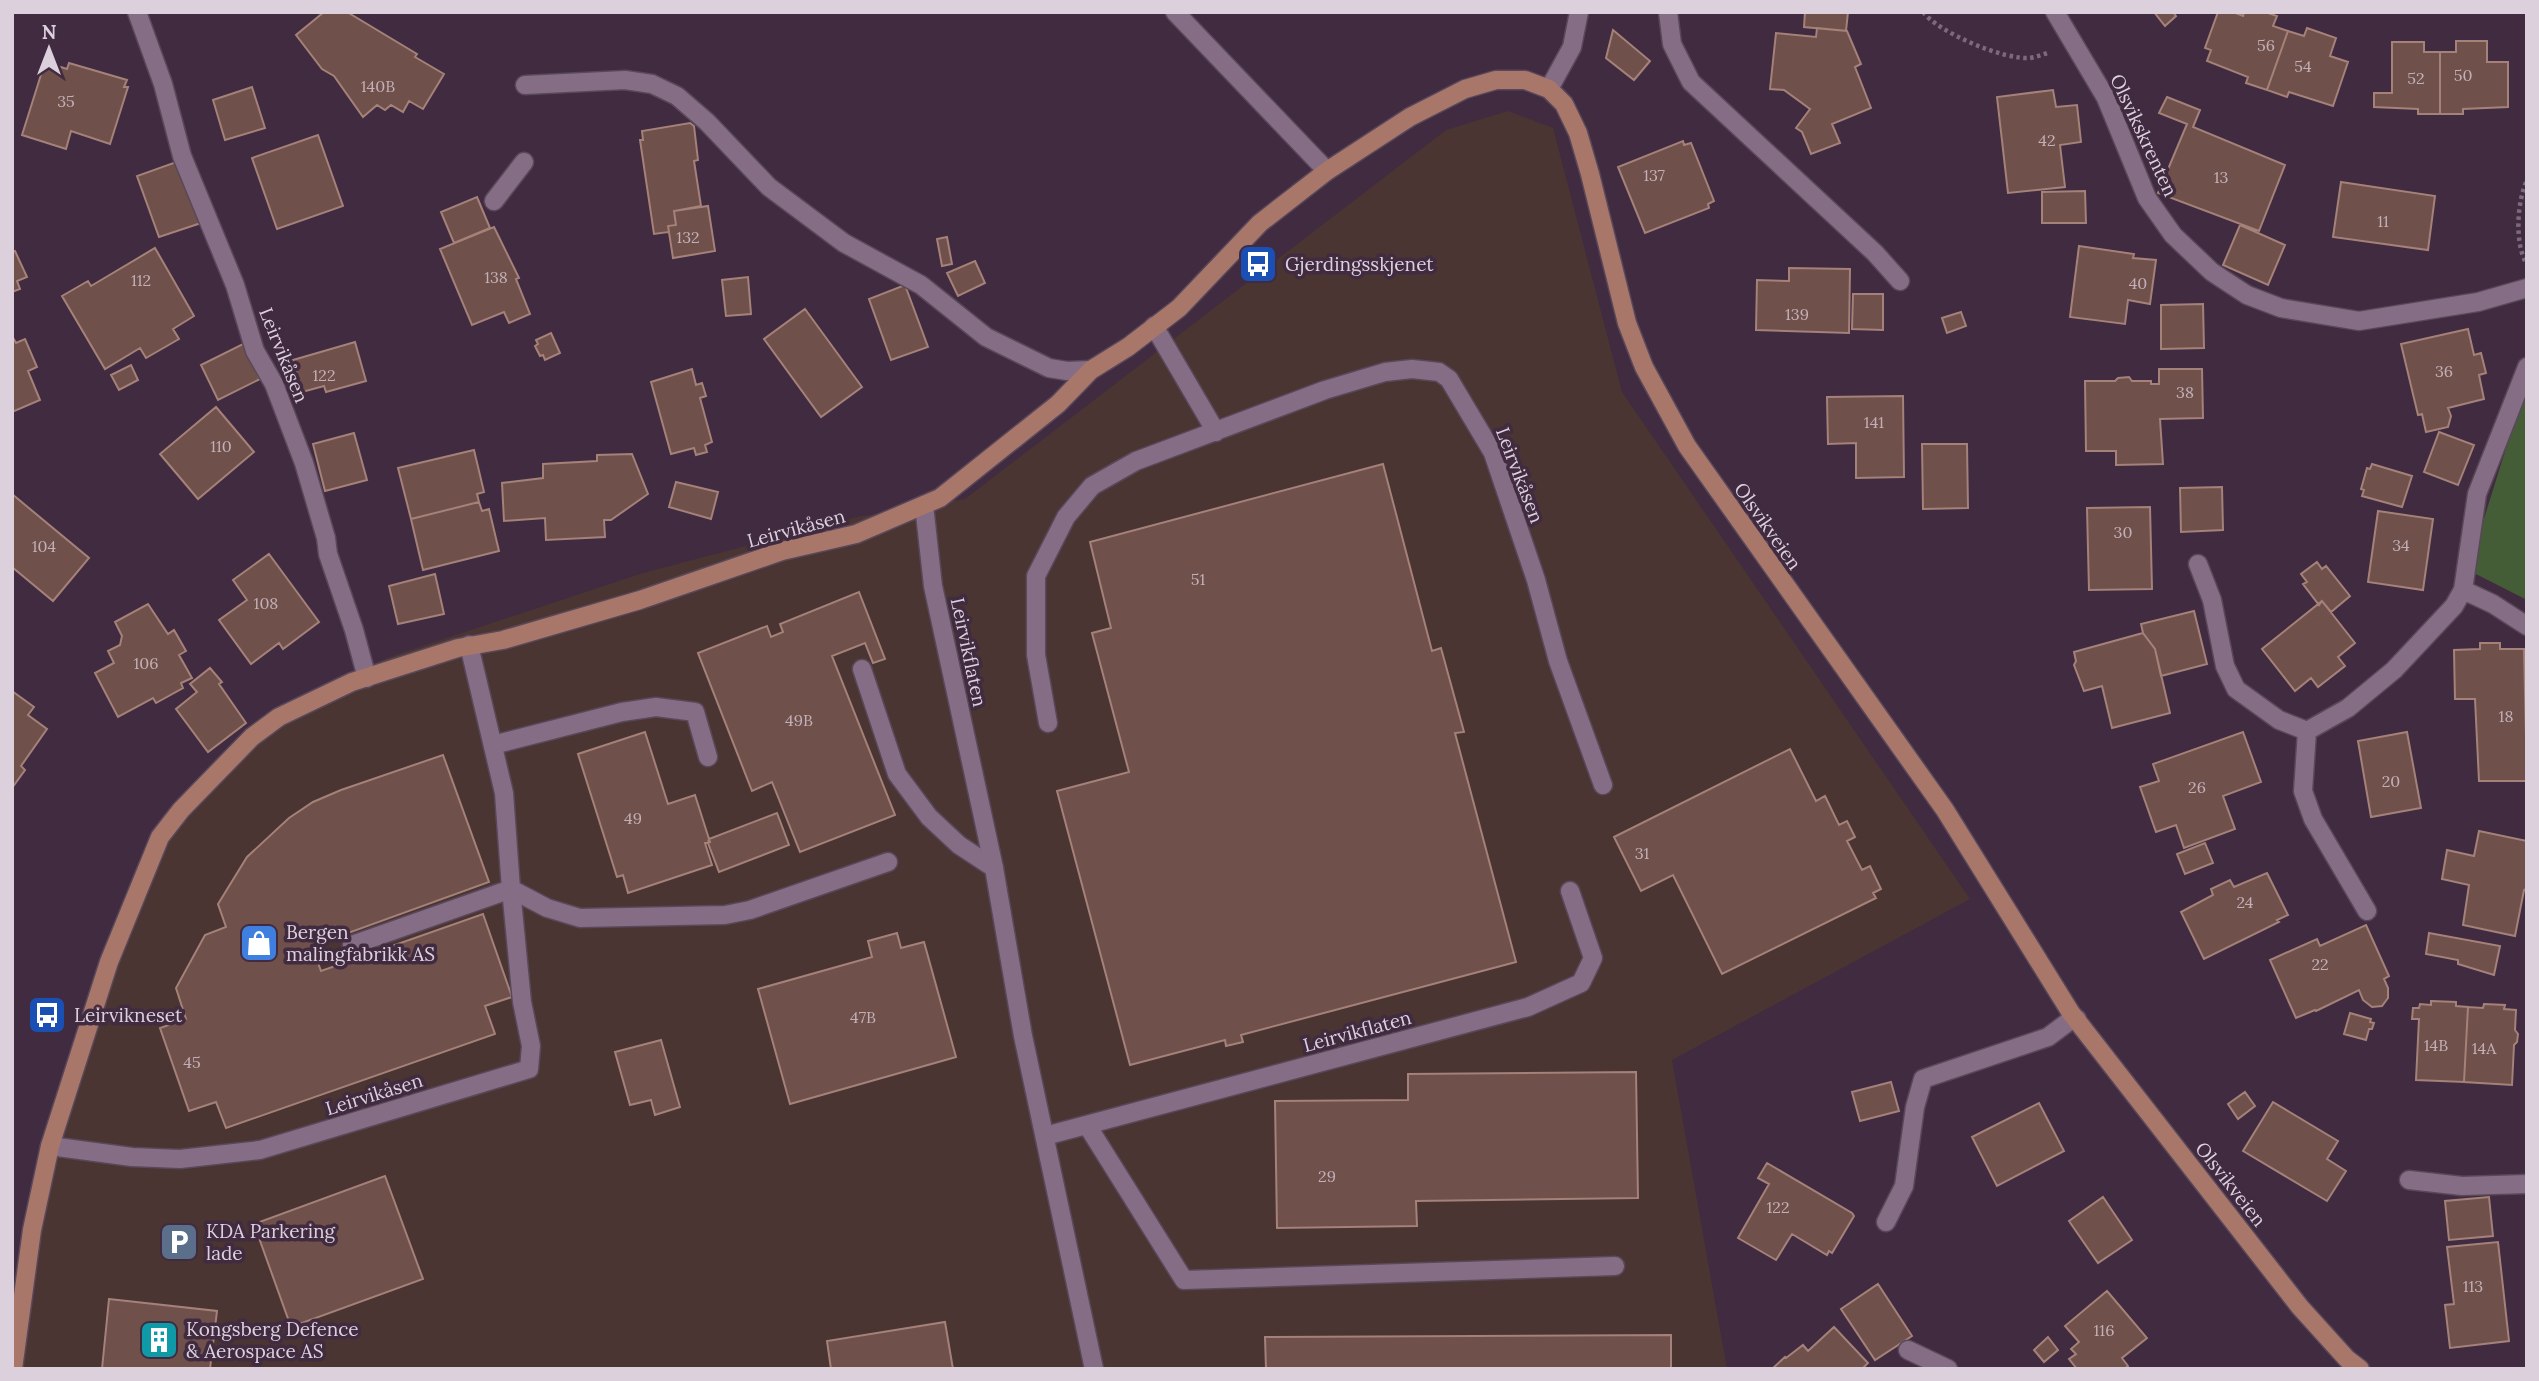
<svg xmlns="http://www.w3.org/2000/svg" width="2539" height="1381" viewBox="0 0 2539 1381" font-family="Lora,serif">
<style>
.industrial{fill:#4a3532}
.green{fill:#445d36}
.building{fill:#70504a;stroke:#a48179;stroke-width:2}
.lines{fill:none;stroke-linecap:round;stroke-linejoin:round}
.service-casing{stroke:#594859;stroke-width:21}
.minor-casing{stroke:#594859;stroke-width:21}
.secondary-casing{stroke:#594859;stroke-width:21}
.path{stroke:#7c6a7c;stroke-width:4.5;stroke-dasharray:3.5 3.5;stroke-linecap:butt}
.service{stroke:#856d85;stroke-width:18}
.minor{stroke:#856d85;stroke-width:18}
.secondary{stroke:#a9776a;stroke-width:18}
.labels{text-anchor:middle;dominant-baseline:central;stroke-width:7;stroke-linejoin:round;paint-order:stroke}
.number-label{font-size:16px;fill:#c2b0b8}
.street-label{font-size:19px;fill:#ddd0dd;stroke:#402b40}
.poi-label{font-size:19px;fill:#ddd0dd;stroke:#402b40;text-anchor:start}
</style>
<rect width="100%" height="100%" fill="#402b40"/>
<path class="industrial" d="M 1508,111 L 1553,128 L 1622,392 L 1970,899 L 1672,1060 L 1727,1369 L 12,1369 L 19,1260 L 92,983 L 189,804 L 284,706 L 389,657 L 643,573 L 857,517 L 965,499 L 1446,130 Z"/>
<path class="green" d="M 2527,381 L 2527,600 L 2468,570 Z"/>
<path class="building" d="M 324,12 L 347,12 L 417,54 L 415,57 L 444,74 L 423,109 L 409,101 L 403,112 L 391,105 L 385,110 L 377,105 L 363,117 L 334,76 L 322,69 L 296,35 Z
M 1805,12 L 1848,12 L 1846,31 L 1804,27 Z
M 2154,12 L 2173,12 L 2176,16 L 2165,26 Z
M 2218,12 L 2233,12 L 2243,16 L 2244,12 L 2265,12 L 2277,16 L 2273,26 L 2288,31 L 2267,90 L 2246,83 L 2248,77 L 2207,61 L 2211,50 L 2205,48 Z
M 1817,28 L 1847,31 L 1861,64 L 1855,67 L 1871,108 L 1832,124 L 1840,143 L 1811,154 L 1802,132 L 1796,128 L 1810,109 L 1784,90 L 1770,89 L 1776,33 L 1816,37 Z
M 2307,28 L 2336,38 L 2330,56 L 2348,62 L 2333,106 L 2289,92 L 2287,97 L 2267,90 L 2288,31 L 2304,36 Z
M 1613,30 L 1650,61 L 1634,80 L 1606,58 Z
M 2456,41 L 2487,41 L 2487,62 L 2508,62 L 2508,107 L 2463,109 L 2463,114 L 2440,114 L 2440,52 L 2456,52 Z
M 2392,42 L 2424,42 L 2424,52 L 2440,52 L 2440,114 L 2418,114 L 2418,109 L 2374,107 L 2374,93 L 2392,93 Z
M 45,62 L 67,69 L 69,63 L 127,80 L 124,87 L 128,87 L 110,144 L 71,131 L 66,149 L 22,135 Z
M 252,87 L 265,128 L 225,140 L 213,100 Z
M 2053,90 L 2056,107 L 2077,105 L 2081,142 L 2060,145 L 2065,187 L 2008,193 L 1997,97 Z
M 2167,97 L 2200,110 L 2193,127 L 2285,165 L 2259,231 L 2158,193 L 2187,124 L 2159,113 Z
M 690,123 L 694,126 L 698,160 L 694,161 L 701,206 L 674,211 L 676,225 L 668,226 L 669,232 L 654,234 L 640,140 L 643,140 L 642,131 Z
M 318,135 L 343,206 L 277,229 L 252,158 Z
M 1683,141 L 1684,145 L 1691,143 L 1714,201 L 1708,204 L 1709,208 L 1645,233 L 1618,167 Z
M 182,160 L 204,222 L 159,237 L 137,176 Z
M 2341,182 L 2435,196 L 2428,250 L 2333,237 Z
M 2085,191 L 2086,223 L 2042,223 L 2042,192 Z
M 477,197 L 490,228 L 454,243 L 441,212 Z
M 708,206 L 715,251 L 673,258 L 668,226 L 676,225 L 674,211 Z
M 2240,225 L 2285,245 L 2268,285 L 2223,265 Z
M 494,227 L 519,278 L 516,279 L 530,314 L 509,323 L 504,312 L 472,325 L 440,249 Z
M 947,237 L 952,264 L 942,266 L 937,239 Z
M 2079,246 L 2134,254 L 2133,258 L 2156,260 L 2150,304 L 2128,300 L 2125,324 L 2070,317 Z
M 155,248 L 194,316 L 173,329 L 179,339 L 146,358 L 140,348 L 105,369 L 62,296 L 88,281 L 91,286 Z
M 15,251 L 27,277 L 17,281 L 20,289 L 12,292 L 12,252 Z
M 975,261 L 985,283 L 958,296 L 947,273 Z
M 1789,268 L 1850,269 L 1849,333 L 1756,330 L 1757,280 L 1789,281 Z
M 748,277 L 751,314 L 726,316 L 722,280 Z
M 905,285 L 928,347 L 891,360 L 869,299 Z
M 1853,294 L 1883,294 L 1883,330 L 1852,329 Z
M 2203,304 L 2204,348 L 2161,349 L 2161,305 Z
M 805,309 L 862,387 L 821,417 L 764,339 Z
M 1961,312 L 1966,326 L 1947,333 L 1942,318 Z
M 2468,329 L 2474,355 L 2481,353 L 2486,373 L 2479,375 L 2484,399 L 2448,408 L 2451,416 L 2448,427 L 2426,432 L 2422,414 L 2418,415 L 2401,344 Z
M 551,333 L 560,353 L 545,360 L 543,355 L 540,356 L 535,346 L 538,344 L 536,340 Z
M 12,336 L 16,343 L 25,339 L 37,367 L 28,371 L 40,400 L 12,412 Z
M 355,342 L 366,381 L 326,392 L 324,386 L 302,392 L 293,360 Z
M 243,344 L 260,379 L 218,400 L 201,365 Z
M 131,365 L 138,380 L 119,390 L 111,375 Z
M 692,369 L 696,385 L 702,383 L 706,396 L 700,398 L 712,442 L 705,445 L 707,452 L 696,455 L 694,448 L 671,454 L 651,382 Z
M 2159,369 L 2202,369 L 2203,418 L 2160,419 L 2163,464 L 2116,465 L 2116,451 L 2086,451 L 2085,381 L 2115,381 L 2118,378 L 2129,377 L 2132,381 L 2151,381 L 2151,384 L 2159,384 Z
M 1903,396 L 1904,477 L 1856,478 L 1856,443 L 1828,444 L 1827,397 Z
M 216,407 L 254,452 L 198,499 L 160,454 Z
M 2439,432 L 2474,445 L 2458,485 L 2424,472 Z
M 354,433 L 367,480 L 325,491 L 313,444 Z
M 1922,444 L 1967,444 L 1968,508 L 1923,509 Z
M 474,450 L 484,492 L 477,494 L 479,502 L 411,519 L 398,468 Z
M 632,454 L 648,494 L 611,520 L 604,520 L 605,537 L 546,540 L 545,518 L 504,521 L 502,483 L 543,478 L 543,464 L 597,461 L 597,455 Z
M 1383,464 L 1432,651 L 1441,648 L 1464,732 L 1455,733 L 1516,962 L 1241,1035 L 1243,1042 L 1226,1046 L 1225,1040 L 1130,1065 L 1057,791 L 1129,772 L 1092,633 L 1111,628 L 1090,542 Z
M 2372,464 L 2412,476 L 2402,507 L 2362,496 L 2364,490 L 2361,489 L 2367,468 L 2370,469 Z
M 676,482 L 718,492 L 711,519 L 669,507 Z
M 2222,487 L 2223,530 L 2181,532 L 2180,488 Z
M 12,494 L 89,558 L 53,601 L 12,567 Z
M 479,502 L 482,511 L 489,509 L 499,551 L 423,570 L 411,519 Z
M 2150,507 L 2152,589 L 2089,590 L 2087,508 Z
M 2378,511 L 2433,519 L 2423,590 L 2368,582 Z
M 269,554 L 319,622 L 283,649 L 279,643 L 251,664 L 219,620 L 247,600 L 233,580 Z
M 2317,562 L 2322,569 L 2326,566 L 2350,596 L 2331,612 L 2322,601 L 2319,605 L 2303,584 L 2307,582 L 2301,574 Z
M 435,574 L 444,614 L 398,624 L 389,586 Z
M 859,592 L 885,659 L 873,663 L 865,643 L 832,656 L 895,815 L 800,852 L 772,782 L 752,791 L 698,653 L 767,626 L 771,637 L 783,632 L 780,624 Z
M 2322,601 L 2355,643 L 2338,657 L 2345,666 L 2318,687 L 2311,678 L 2295,691 L 2262,649 Z
M 148,604 L 168,634 L 174,630 L 186,651 L 179,655 L 192,678 L 181,683 L 183,688 L 156,703 L 153,698 L 118,717 L 95,673 L 114,663 L 108,651 L 120,645 L 122,636 L 115,622 Z
M 2194,611 L 2207,664 L 2161,676 L 2155,649 L 2143,633 L 2141,624 Z
M 2143,633 L 2155,649 L 2170,713 L 2112,728 L 2102,686 L 2084,691 L 2074,665 L 2076,661 L 2074,652 Z
M 2480,643 L 2500,643 L 2500,649 L 2524,649 L 2527,781 L 2479,781 L 2475,699 L 2455,699 L 2454,650 L 2480,649 Z
M 210,668 L 222,682 L 219,684 L 246,723 L 208,752 L 176,709 L 197,692 L 190,684 Z
M 12,691 L 34,707 L 28,715 L 47,729 L 21,766 L 25,770 L 12,788 Z
M 645,732 L 668,804 L 695,795 L 709,839 L 710,842 L 705,843 L 712,865 L 628,893 L 623,875 L 617,877 L 578,754 Z
M 2243,732 L 2261,782 L 2223,796 L 2235,829 L 2184,848 L 2176,825 L 2156,832 L 2140,787 L 2159,781 L 2153,764 Z
M 2407,732 L 2421,808 L 2371,817 L 2358,741 Z
M 1790,749 L 1816,801 L 1825,796 L 1839,825 L 1847,821 L 1855,837 L 1847,841 L 1862,870 L 1870,866 L 1881,889 L 1873,893 L 1876,898 L 1722,974 L 1673,875 L 1641,891 L 1614,837 Z
M 443,755 L 489,882 L 312,946 L 321,971 L 347,962 L 343,951 L 370,941 L 375,952 L 483,914 L 512,997 L 485,1006 L 495,1034 L 226,1128 L 216,1102 L 189,1111 L 160,1028 L 186,1019 L 176,988 L 205,935 L 226,927 L 218,904 L 247,857 L 289,818 L 313,802 L 341,790 Z
M 777,813 L 789,845 L 719,872 L 708,843 L 709,839 Z
M 2479,831 L 2527,841 L 2527,888 L 2524,890 L 2515,936 L 2463,925 L 2469,885 L 2442,879 L 2447,850 L 2474,856 Z
M 2205,843 L 2213,863 L 2185,874 L 2177,854 Z
M 2267,873 L 2288,915 L 2277,920 L 2279,922 L 2204,959 L 2181,912 L 2213,895 L 2211,889 L 2230,880 L 2234,887 Z
M 2366,925 L 2389,976 L 2384,979 L 2388,988 L 2388,998 L 2382,1006 L 2372,1007 L 2363,1000 L 2359,990 L 2316,1011 L 2315,1010 L 2296,1018 L 2270,960 L 2317,939 L 2320,946 Z
M 897,933 L 901,948 L 924,942 L 956,1057 L 790,1104 L 758,989 L 872,957 L 868,941 Z
M 2429,933 L 2500,946 L 2494,975 L 2458,964 L 2458,960 L 2426,954 Z
M 2431,1001 L 2456,1002 L 2456,1006 L 2468,1007 L 2464,1082 L 2416,1080 L 2419,1019 L 2412,1019 L 2413,1008 L 2419,1008 L 2420,1004 L 2431,1005 Z
M 2484,1004 L 2505,1005 L 2504,1009 L 2516,1010 L 2515,1030 L 2518,1034 L 2517,1042 L 2514,1045 L 2512,1085 L 2464,1082 L 2468,1007 L 2483,1008 Z
M 2350,1013 L 2371,1019 L 2370,1022 L 2374,1023 L 2372,1029 L 2369,1029 L 2366,1040 L 2344,1034 Z
M 661,1040 L 680,1107 L 655,1115 L 651,1100 L 630,1105 L 615,1052 Z
M 1636,1072 L 1638,1198 L 1416,1201 L 1417,1226 L 1277,1228 L 1275,1101 L 1408,1100 L 1408,1074 Z
M 1891,1082 L 1899,1111 L 1860,1121 L 1852,1092 Z
M 2245,1092 L 2255,1106 L 2238,1119 L 2228,1104 Z
M 2273,1102 L 2338,1141 L 2327,1159 L 2346,1171 L 2327,1201 L 2243,1151 Z
M 2039,1103 L 2064,1151 L 1997,1186 L 1972,1137 Z
M 1767,1163 L 1852,1213 L 1854,1216 L 1832,1253 L 1829,1251 L 1827,1255 L 1792,1234 L 1776,1260 L 1738,1238 L 1769,1184 L 1758,1178 Z
M 385,1176 L 423,1279 L 291,1327 L 254,1224 Z
M 2103,1197 L 2132,1240 L 2098,1263 L 2069,1221 Z
M 2489,1197 L 2493,1236 L 2449,1240 L 2445,1201 Z
M 2498,1242 L 2509,1341 L 2450,1348 L 2445,1305 L 2454,1304 L 2447,1247 Z
M 1878,1284 L 1912,1336 L 1875,1360 L 1841,1309 Z
M 2107,1291 L 2147,1338 L 2122,1358 L 2128,1366 L 2124,1369 L 2077,1369 L 2069,1359 L 2076,1354 L 2071,1349 L 2079,1342 L 2065,1326 Z
M 109,1299 L 217,1311 L 210,1369 L 102,1369 Z
M 945,1322 L 953,1369 L 831,1369 L 827,1341 Z
M 1834,1327 L 1868,1363 L 1862,1369 L 1772,1369 L 1785,1357 L 1786,1358 L 1803,1345 L 1808,1351 Z
M 1671,1335 L 1671,1369 L 1266,1369 L 1265,1337 Z
M 2048,1337 L 2058,1350 L 2044,1362 L 2034,1350 Z"/>
<g class="lines">
<defs>
<path id="service" d="M 494,201 L 524,162
M 1154,326 L 1216,432
M 469,645 L 504,793 L 511,889 L 547,908 L 580,918 L 725,915 L 750,910 L 888,862
M 862,669 L 897,774 L 929,817 L 959,845 L 994,868
M 1048,723 L 1036,655 L 1036,576 L 1066,517 L 1092,486 L 1136,461 L 1325,390 L 1385,372 L 1412,369 L 1439,372 L 1449,379 L 1493,453 L 1536,580 L 1558,661 L 1603,785
M 493,745 L 622,712 L 656,707 L 695,712 L 708,757
M 1087,1125 L 1184,1280 L 1615,1266
M 1045,1136 L 1528,1007 L 1581,983 L 1593,958 L 1570,891
M 50,1146 L 132,1157 L 180,1159 L 260,1150 L 529,1069 L 531,1046 L 522,1002 L 511,889 L 352,945"/>
<path id="minor" d="M 137,12 L 163,84 L 182,156 L 235,285 L 255,351 L 274,384 L 304,463 L 326,538 L 328,554 L 354,630 L 367,678
M 1175,12 L 1327,171
M 1668,12 L 1672,44 L 1691,82 L 1875,253 L 1900,281
M 2055,12 L 2106,98 L 2147,198 L 2173,235 L 2212,272 L 2247,295 L 2281,308 L 2359,321 L 2478,302 L 2527,288
M 525,85 L 625,80 L 652,84 L 677,96 L 707,122 L 769,187 L 844,243 L 921,285 L 986,337 L 1049,368 L 1067,371 L 1091,370
M 1549,89 L 1572,47 L 1579,12
M 924,505 L 933,586 L 994,868 L 1023,1036 L 1094,1369
M 2198,564 L 2212,600 L 2225,666 L 2236,689 L 2279,720 L 2307,731 L 2348,708 L 2394,670 L 2454,606 L 2463,590 L 2477,494 L 2527,367
M 2463,590 L 2493,604 L 2527,626
M 2307,731 L 2303,791 L 2313,819 L 2367,911
M 2409,1180 L 2462,1186 L 2527,1184
M 1886,1222 L 1904,1186 L 1915,1107 L 1923,1079 L 2048,1037 L 2072,1019 L 2077,1019
M 1908,1350 L 1948,1369"/>
<path id="secondary" d="M 13,1369 L 32,1230 L 50,1146 L 109,962 L 160,837 L 181,810 L 252,737 L 279,717 L 352,682 L 458,648 L 503,640 L 640,600 L 782,551 L 856,534 L 940,498 L 1058,404 L 1091,370 L 1128,347 L 1179,308 L 1260,223 L 1327,171 L 1410,117 L 1465,89 L 1496,80 L 1525,80 L 1549,89 L 1564,104 L 1578,133 L 1590,174 L 1627,323 L 1644,367 L 1687,446 L 1945,810 L 2071,1013 L 2300,1307 L 2347,1359 L 2360,1369"/>
</defs>
<use href="#service" class="service-casing"/>
<use href="#minor" class="minor-casing"/>
<use href="#secondary" class="secondary-casing"/>
<path class="path" d="M 1923,12 C 1939,33 2004,60 2030,58 C 2036,57 2042,55 2047,53
M 2525,261 C 2515,240 2517,202 2527,180"/>
<use href="#service" class="service"/>
<use href="#minor" class="minor"/>
<use href="#secondary" class="secondary"/>
</g>
<defs>
<symbol id="bus-square" viewBox="-11 -11 22 22"><rect x="-9" y="-9" width="18" height="18" rx="4" fill="#1a4fb4" stroke="#402b40"/><path d="M-5-6H5V4H4V6H2V4H-2V6H-4V4H-5ZM-3.5-4V0h7V-4ZM-3.5 1.2v1.5H-2V1.2ZM2 1.2v1.5H3.5V1.2Z" fill="#fff"/></symbol>
<symbol id="shop-square" viewBox="-11 -11 22 22"><rect x="-9" y="-9" width="18" height="18" rx="4" fill="#3f7fe0" stroke="#402b40"/><path d="M-5-2.5h2.3a2.7 3.5 0 0 1 5.4 0H5L5.5 6h-11ZM-1.5-2.5h3a1.5 2.3 0 0 0-3 0Z" fill="#fff"/></symbol>
<symbol id="parking-square" viewBox="-11 -11 22 22"><rect x="-9" y="-9" width="18" height="18" rx="4" fill="#5c6f8a" stroke="#402b40"/><path d="M-3.5-5.5H1a3.5 3.5 0 0 1 0 7H-1V5.5H-3.5ZM-1-3.4V-.6H.8a1.4 1.4 0 0 0 0-2.8Z" fill="#fff"/></symbol>
<symbol id="building-square" viewBox="-11 -11 22 22"><rect x="-9" y="-9" width="18" height="18" rx="4" fill="#0f9aa8" stroke="#402b40"/><path d="M-4-6H4V6H1V3H-1V6H-4ZM-2.5-4.3h1.7v1.8h-1.7ZM.8-4.3h1.7v1.8H.8ZM-2.5-1h1.7V.8h-1.7ZM.8-1h1.7V.8H.8Z" fill="#fff"/></symbol>
</defs>
<g fill-rule="evenodd">
<use href="#bus-square" x="1236" y="242" width="44" height="44"/>
<use href="#shop-square" x="237" y="921" width="44" height="44"/>
<use href="#bus-square" x="25" y="993" width="44" height="44"/>
<use href="#parking-square" x="157" y="1220" width="44" height="44"/>
<use href="#building-square" x="137" y="1318" width="44" height="44"/>
</g>
<g class="labels">
<g class="number-label">
<text x="2266" y="45">56</text>
<text x="2303" y="66">54</text>
<text x="2463" y="75">50</text>
<text x="2416" y="78">52</text>
<text x="378" y="86">140B</text>
<text x="66" y="101">35</text>
<text x="2047" y="140">42</text>
<text x="1654" y="175">137</text>
<text x="2221" y="177">13</text>
<text x="2383" y="221">11</text>
<text x="688" y="237">132</text>
<text x="496" y="277">138</text>
<text x="141" y="280">112</text>
<text x="2138" y="283">40</text>
<text x="1797" y="314">139</text>
<text x="2444" y="371">36</text>
<text x="324" y="375">122</text>
<text x="2185" y="392">38</text>
<text x="1874" y="422">141</text>
<text x="221" y="446">110</text>
<text x="2123" y="532">30</text>
<text x="2401" y="545">34</text>
<text x="44" y="546">104</text>
<text x="1198" y="579">51</text>
<text x="266" y="603">108</text>
<text x="146" y="663">106</text>
<text x="2506" y="716">18</text>
<text x="799" y="720">49B</text>
<text x="2391" y="781">20</text>
<text x="2197" y="787">26</text>
<text x="633" y="818">49</text>
<text x="1642" y="853">31</text>
<text x="2245" y="902">24</text>
<text x="2320" y="964">22</text>
<text x="863" y="1017">47B</text>
<text x="2436" y="1045">14B</text>
<text x="2484" y="1048">14A</text>
<text x="192" y="1062">45</text>
<text x="1327" y="1176">29</text>
<text x="1778" y="1207">122</text>
<text x="2473" y="1286">113</text>
<text x="2104" y="1330">116</text>
</g>
<g class="street-label">
<text transform="translate(2144 135) rotate(65)">Olsvikskrenten</text>
<text transform="translate(284 355) rotate(68)">Leirvikåsen</text>
<text transform="translate(1520 475) rotate(69)">Leirvikåsen</text>
<text transform="translate(1768 526) rotate(55)">Olsvikveien</text>
<text transform="translate(796 528) rotate(-15)">Leirvikåsen</text>
<text transform="translate(969 652) rotate(78)">Leirvikflaten</text>
<text transform="translate(1357 1031) rotate(-15)">Leirvikflaten</text>
<text transform="translate(374 1094) rotate(-17)">Leirvikåsen</text>
<text transform="translate(2231 1184) rotate(52)">Olsvikveien</text>
</g>
<g class="poi-label">
<text x="1285" y="264">Gjerdingsskjenet</text>
<text x="286" y="932">Bergen<tspan x="286" dy="22">malingfabrikk AS</tspan></text>
<text x="74" y="1015">Leirvikneset</text>
<text x="206" y="1231">KDA Parkering<tspan x="206" dy="22">lade</tspan></text>
<text x="186" y="1329">Kongsberg Defence<tspan x="186" dy="22">&amp; Aerospace AS</tspan></text>
</g>
</g>
<rect width="2539" height="1381" fill="none" stroke="#ddd0dd" stroke-width="28"/>
<g transform="translate(49 49)" stroke="#402b40" stroke-width="5" paint-order="stroke">
<path d="M0-5L12 26L0 18L-12 26Z" fill="#ddd0dd"/>
<text y="-10" font-size="19" font-weight="bold" text-anchor="middle" fill="#ddd0dd">N</text>
</g>
</svg>
